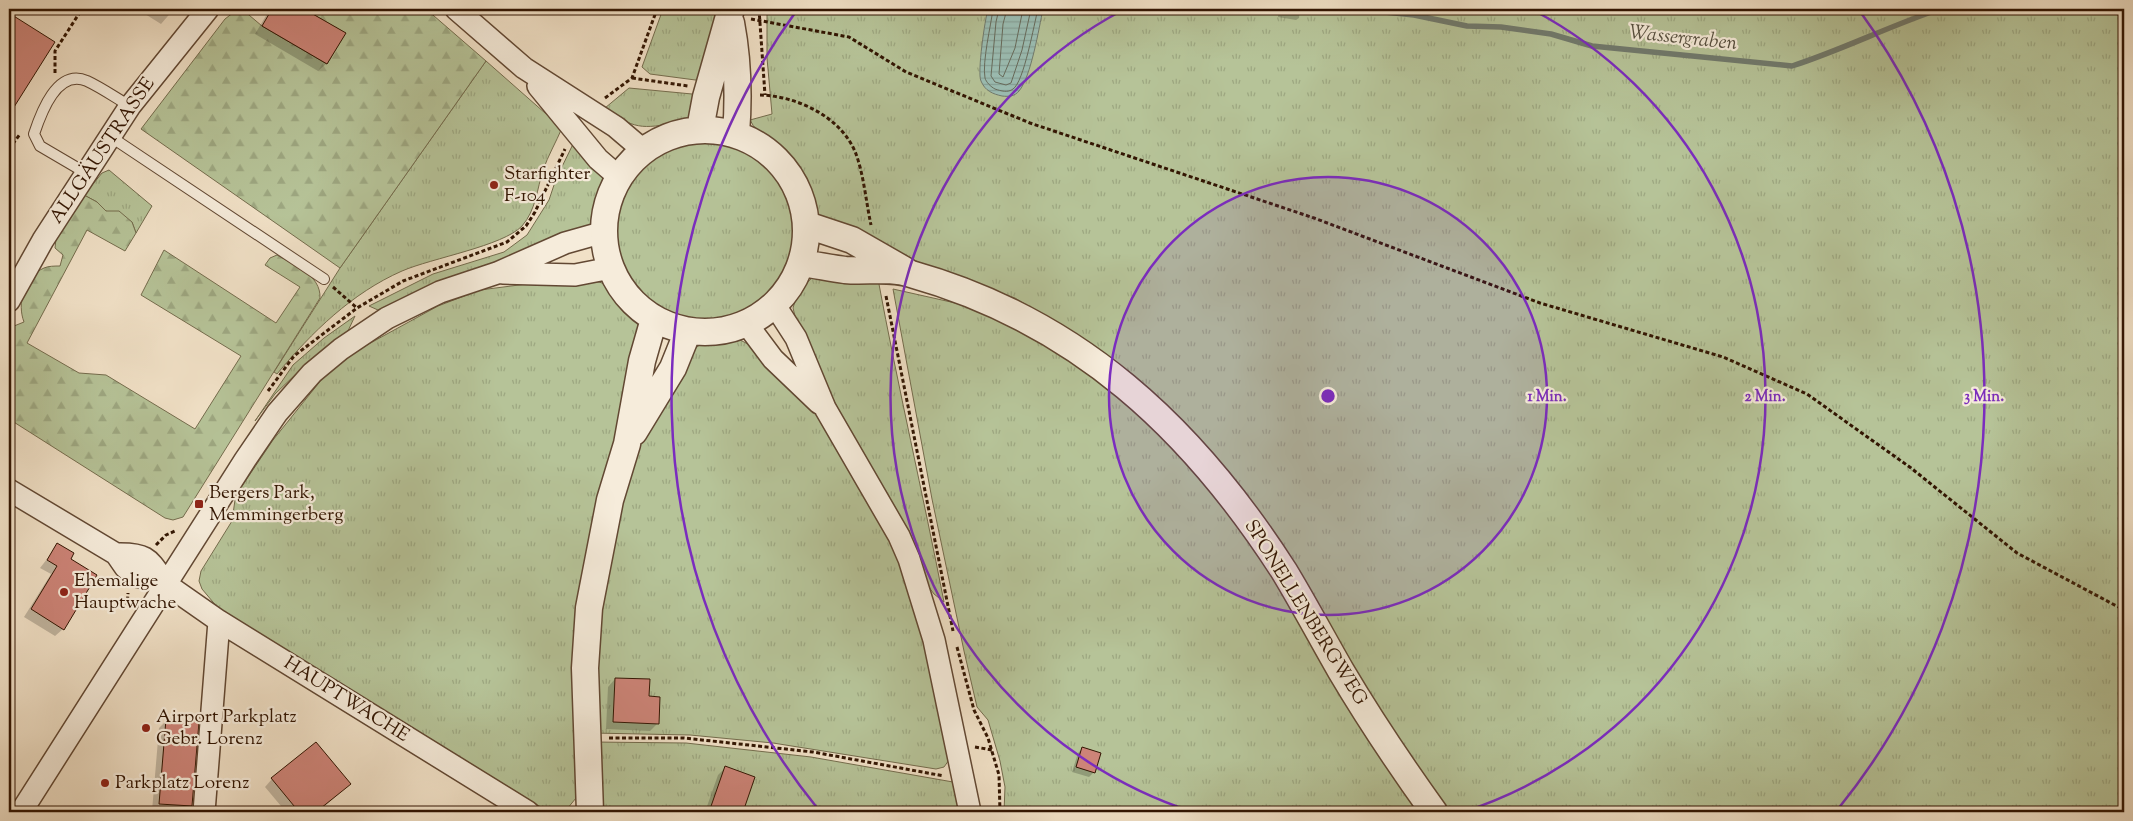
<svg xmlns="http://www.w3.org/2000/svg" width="2133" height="821" viewBox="0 0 2133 821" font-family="'Sorts Mill Goudy',serif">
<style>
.grass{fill:url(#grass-tufts);stroke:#746c4d}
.forest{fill:url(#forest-firs);stroke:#746c4d}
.water{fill:url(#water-rules);stroke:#717a6d}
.shadow{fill:#0003}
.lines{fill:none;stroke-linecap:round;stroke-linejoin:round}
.shore{stroke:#666a5b;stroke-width:1}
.stream{stroke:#717a6d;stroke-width:5.5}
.building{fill:#cd8478;stroke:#321502}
.service-casing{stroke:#624833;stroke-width:12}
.minor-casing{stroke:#624833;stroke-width:24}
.tertiary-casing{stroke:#624833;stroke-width:29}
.path{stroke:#321502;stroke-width:3;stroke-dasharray:4 2.5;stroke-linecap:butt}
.service{stroke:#f6ecdb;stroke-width:10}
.minor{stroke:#f6ecdb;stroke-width:21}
.tertiary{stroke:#f6ecdb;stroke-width:26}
.ring{fill:none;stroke:#7b2cbf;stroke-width:2.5}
.poi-dot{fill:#8f2418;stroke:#f6ecdb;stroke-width:2}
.labels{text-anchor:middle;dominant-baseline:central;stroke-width:4.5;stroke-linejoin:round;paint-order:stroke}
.street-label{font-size:19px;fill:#321502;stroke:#f6ecdb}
.poi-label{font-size:19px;fill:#321502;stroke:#f6ecdb;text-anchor:start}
.water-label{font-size:20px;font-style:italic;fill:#575040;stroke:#f6ecdb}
.centre{fill:#7b2cbf;stroke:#f6ecdb;stroke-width:2.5}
.ring-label{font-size:15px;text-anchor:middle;font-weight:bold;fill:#7b2cbf;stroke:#f6ecdb;stroke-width:4.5;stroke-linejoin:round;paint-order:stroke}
</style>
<defs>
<pattern id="grass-tufts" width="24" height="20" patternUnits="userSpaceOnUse" patternTransform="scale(1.25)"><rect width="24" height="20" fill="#b6c398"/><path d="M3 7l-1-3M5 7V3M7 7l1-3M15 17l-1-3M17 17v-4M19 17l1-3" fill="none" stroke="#9da781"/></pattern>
<pattern id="forest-firs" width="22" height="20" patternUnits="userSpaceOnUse" patternTransform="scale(1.25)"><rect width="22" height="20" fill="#b6c398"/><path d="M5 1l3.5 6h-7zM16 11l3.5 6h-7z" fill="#9da781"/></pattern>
<pattern id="water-rules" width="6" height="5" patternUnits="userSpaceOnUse" patternTransform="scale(1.25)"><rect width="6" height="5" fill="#9bbeb4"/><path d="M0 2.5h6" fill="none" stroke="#86a299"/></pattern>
</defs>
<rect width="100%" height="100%" fill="#f1e1c7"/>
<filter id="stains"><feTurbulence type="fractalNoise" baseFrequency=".004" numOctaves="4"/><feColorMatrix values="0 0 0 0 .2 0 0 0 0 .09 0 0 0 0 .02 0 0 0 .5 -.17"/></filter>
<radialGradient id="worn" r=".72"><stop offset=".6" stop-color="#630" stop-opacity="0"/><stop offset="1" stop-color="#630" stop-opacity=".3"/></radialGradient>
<path class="grass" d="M 663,9 L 716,9 L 703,81 L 650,74 L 642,67 Z
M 767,9 L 2124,9 L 2124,812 L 1449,812 L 1187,427 L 1151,391 L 1091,344 L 1015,298 L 932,268 L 817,217 C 813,193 801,165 782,148 C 769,137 758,136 750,120 L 772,114 L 767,58 Z
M 486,61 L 562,128 C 556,142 548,156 543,170 C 537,189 536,210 522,226 C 503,246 432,258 402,271 C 352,293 312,332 277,374 L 274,372 L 340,268 Z
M 629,88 L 692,94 L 700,100 L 685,122 C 645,127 638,133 605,108 Z
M615 231a92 92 0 1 1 184 0a92 92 0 1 1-184 0Z
M 575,140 L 610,182 L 595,222 L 585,230 L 421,290 L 378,310 L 369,306 L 433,274 L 504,252 L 527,235 L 549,200 L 556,179 Z
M 109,170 L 152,206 L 136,233 L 132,222 L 106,211 L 97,202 L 84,195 L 102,173 Z
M 835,275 L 878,279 C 898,387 923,494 944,602 L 934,594 L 920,575 L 875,479 L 800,336 L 793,308 L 798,291 L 812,278 Z
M 558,280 L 599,282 L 611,286 L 621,302 L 638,318 L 637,352 L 578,782 L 576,798 L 567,809 L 549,812 L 218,608 L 202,589 L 199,581 L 201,571 L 232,521 L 235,500 L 240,489 L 273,440 L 326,374 L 354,352 L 438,306 L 480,290 Z
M 893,289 L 991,311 L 1089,367 L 1176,446 L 1244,530 L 1423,812 L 1004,812 L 1005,787 L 1000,761 L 988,720 L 977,707 L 964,651 L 932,499 Z
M 355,316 L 347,333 L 296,374 L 275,394 L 255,421 L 293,365 L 324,338 Z
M 738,339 L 750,345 L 791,383 L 835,438 L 891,535 L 926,638 L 949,760 L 944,767 L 936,769 L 773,743 L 690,735 L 592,733 L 605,571 L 635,454 L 650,420 L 692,351 L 702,343 Z
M 593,742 L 686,743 L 811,757 L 953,782 L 960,812 L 598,812 Z"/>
<path class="forest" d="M 304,9 L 426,9 L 486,61 L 340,268 L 141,129 L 225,19 L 234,12 L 243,10 L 262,26 L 327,64 L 345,33 Z
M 84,195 L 97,202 L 106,211 L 119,211 L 132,222 L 136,233 L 125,251 L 87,230 L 27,343 L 79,373 L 106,375 L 195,429 L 241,356 L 141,295 L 164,250 L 276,323 L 300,287 L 265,265 L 270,258 L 277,255 C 294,265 321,275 320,298 L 183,517 L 173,520 L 165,518 L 9,419 L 9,328 L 24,322 C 17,304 23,277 44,268 C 48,266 55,266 60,266 L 63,255 L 55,248 L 57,229 Z"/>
<path class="water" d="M 988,9 L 1043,9 C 1039,28 1031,77 1019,91 C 1015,96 1009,97 1002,96 C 993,94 985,91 981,81 C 977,73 985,19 988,9 Z"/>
<path class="shadow" d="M 137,9 L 174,9 L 161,24 Z
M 270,9 L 301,9 L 344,34 L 326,64 L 318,71 L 255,34 Z
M 1279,9 L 1300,9 L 1299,18 L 1296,20 L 1278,17 Z
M 9,14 L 53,42 L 9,113 Z
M 58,545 L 69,560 L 63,629 L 55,636 L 24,617 L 51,574 L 40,568 Z
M 615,679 L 648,697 L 658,723 L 650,731 L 606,729 L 608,687 Z
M 166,721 L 191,805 L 184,812 L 152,811 L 159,728 Z
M 1083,748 L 1094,772 L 1089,777 L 1072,772 L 1078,753 Z
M 725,768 L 754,778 L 742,812 L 705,812 L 718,775 Z
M 272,779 L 341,792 L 318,812 L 286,812 L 265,787 Z"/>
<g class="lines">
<path class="shore" d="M 993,9 C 991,25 982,62 985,78 C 986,82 991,87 995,89 C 1001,91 1008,93 1013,89 C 1024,82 1034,24 1038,9
M 999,9 L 996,22 L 991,76 L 995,82 L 1006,85 L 1011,83 L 1022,50 L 1031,9
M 1007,9 L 1003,24 L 999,74 L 1003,77 L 1015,48 L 1023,9"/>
<path class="stream" d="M 1355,9 L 1414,15 L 1467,26 L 1501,27 L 1551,34 L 1592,46 L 1792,66 C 1842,50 1889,26 1940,9
M 2108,9 L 2124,15"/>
</g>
<path class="building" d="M 272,9 L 304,9 L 346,33 L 327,64 L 262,26 Z
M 9,13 L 55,42 L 9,115 Z
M 57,543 L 74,553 L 71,559 L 97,575 L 64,630 L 31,609 L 57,566 L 47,560 Z
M 615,678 L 650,679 L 649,696 L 660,697 L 659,724 L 613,722 Z
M 166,719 L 199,722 L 192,806 L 159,804 Z
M 316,742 L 351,784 L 316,812 L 299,812 L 271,778 Z
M 1082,747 L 1101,753 L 1095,773 L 1076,767 Z
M 725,766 L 755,777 L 743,812 L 709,812 Z"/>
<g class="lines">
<defs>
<path id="service" d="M 111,137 L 324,279
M 86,173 L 40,146 L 34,134 C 41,113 57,68 87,81 C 102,88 116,98 130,106"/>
<path id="minor" d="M 456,9 L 524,68 L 616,127 L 643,150
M 538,86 L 598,159 L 620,178
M 503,273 L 575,275 L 611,268
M 9,301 L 43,240 L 130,106 L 208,9
M 774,304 L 796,338 L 825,408 L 899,536 L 909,559 L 934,640 L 970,812
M 746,323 L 773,359 L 819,403
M 9,490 L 116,554 L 125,567 L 136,576 L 166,584 L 219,621 L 528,812
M 116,554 C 149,553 149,560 166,584
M 21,812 L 245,460 L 277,413 L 312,373 L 341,349 L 387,318 L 440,292 L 497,273 L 565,243 L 604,232
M 204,812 L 219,621"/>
<path id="tertiary" d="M 731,23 C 738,60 739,96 736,134
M 700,129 L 706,97 L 731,9
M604 231a101 101 0 1 1 202 0a101 101 0 1 1-202 0Z
M 807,225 L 852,240 L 906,271
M 801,263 C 816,265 830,268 845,270 C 867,272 890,267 911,274 C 1078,321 1192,428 1284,571 C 1304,604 1322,638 1341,671 C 1370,720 1401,766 1434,812
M 634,432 L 673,368 L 688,331
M 590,812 L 585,668 L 589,608 L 610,500 L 627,444 L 642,361 L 654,319"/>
</defs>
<use href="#service" class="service-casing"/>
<use href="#minor" class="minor-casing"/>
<use href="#tertiary" class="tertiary-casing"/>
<path class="path" d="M 759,9 L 765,95
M 751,19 L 849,37 L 906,72 L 1030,123 L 1314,218 L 1540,303 L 1723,357 L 1807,394 L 1911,468 L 2017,553 L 2124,610
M 55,73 L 55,51 L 82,9
M 632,78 L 688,86
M 760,95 C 797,96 842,117 856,154 C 864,176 866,202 871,225
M 605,98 L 632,78 L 657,9
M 9,149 L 20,134
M 333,287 L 357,308
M 886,296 L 953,631
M 268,391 L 294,356 L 357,308 L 403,281 L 507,242 L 526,226 L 535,212 L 565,149
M 156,545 L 166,535 L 175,531
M 127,607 L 128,593
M 957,647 L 974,710 L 988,738 L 999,775 L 1000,812
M 609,738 L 684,738 L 813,752 L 944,776
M 975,747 L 992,750"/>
<use href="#service" class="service"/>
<use href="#minor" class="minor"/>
<use href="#tertiary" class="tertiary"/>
</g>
<circle cx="1328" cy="396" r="219" fill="#7b2cbf" fill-opacity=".12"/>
<g class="ring">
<circle cx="1328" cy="396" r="219"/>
<path d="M1193 812A437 437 0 0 1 1123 10M1533 10A437 437 0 0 1 1463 812"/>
<path d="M818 809A656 656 0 0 1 797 10M1859 10A656 656 0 0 1 1838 809"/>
</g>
<g class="poi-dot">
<circle cx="494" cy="185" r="5"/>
<rect x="194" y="499" width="10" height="10" rx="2.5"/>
<circle cx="64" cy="592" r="5"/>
<circle cx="146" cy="728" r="5"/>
<circle cx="105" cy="783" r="5"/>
</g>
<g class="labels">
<g class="street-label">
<text transform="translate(103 151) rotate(-56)">ALLGÄUSTRASSE</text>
<text transform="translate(1305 613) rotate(58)">SPONELLENBERGWEG</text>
<text transform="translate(346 700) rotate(32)">HAUPTWACHE</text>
</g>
<g class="poi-label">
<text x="504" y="174">Starfighter<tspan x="504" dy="22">F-104</tspan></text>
<text x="209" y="493">Bergers Park,<tspan x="209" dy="22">Memmingerberg</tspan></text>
<text x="74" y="581">Ehemalige<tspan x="74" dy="22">Hauptwache</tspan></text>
<text x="156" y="717">Airport Parkplatz<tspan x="156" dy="22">Gebr. Lorenz</tspan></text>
<text x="115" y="783">Parkplatz Lorenz</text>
</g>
<g class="water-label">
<text transform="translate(1683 39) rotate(6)">Wassergraben</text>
</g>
</g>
<circle cx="1328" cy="396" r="8" class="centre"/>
<g class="ring-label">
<text x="1547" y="401">1 Min.</text>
<text x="1765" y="401">2 Min.</text>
<text x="1984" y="401">3 Min.</text>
</g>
<rect width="2133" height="821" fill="none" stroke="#f1e1c7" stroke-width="30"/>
<rect x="10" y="10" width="2113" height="801" fill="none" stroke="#321502" stroke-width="2.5"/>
<rect x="15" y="15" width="2103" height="791" fill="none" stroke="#321502"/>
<rect width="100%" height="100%" filter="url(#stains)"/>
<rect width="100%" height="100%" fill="url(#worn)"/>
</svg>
